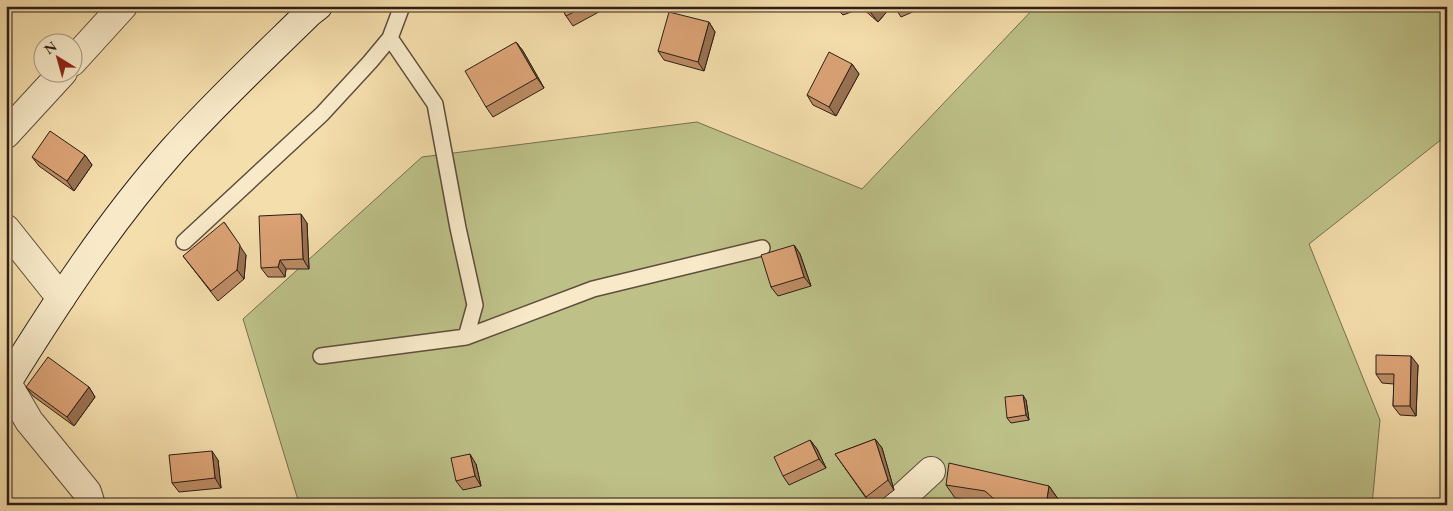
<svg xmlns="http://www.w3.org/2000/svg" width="1453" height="511" viewBox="0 0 1453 511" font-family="'EB Garamond',serif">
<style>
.green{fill:#bdc188;stroke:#757050}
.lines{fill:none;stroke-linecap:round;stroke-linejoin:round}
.lane-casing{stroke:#5f4e3d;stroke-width:18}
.street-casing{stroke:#5f4e3d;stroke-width:30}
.secondary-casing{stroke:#2d1e18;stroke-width:30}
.lane{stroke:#f8eac9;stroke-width:15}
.street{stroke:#f8eac9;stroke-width:28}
.secondary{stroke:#f8eac9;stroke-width:28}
.wall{fill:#bc8c65;stroke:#2d1e18}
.shaded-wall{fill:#997252;stroke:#2d1e18}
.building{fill:#dba375;stroke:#2d1e18}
</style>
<rect width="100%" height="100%" fill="#f4deac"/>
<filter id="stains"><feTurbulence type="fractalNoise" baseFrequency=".004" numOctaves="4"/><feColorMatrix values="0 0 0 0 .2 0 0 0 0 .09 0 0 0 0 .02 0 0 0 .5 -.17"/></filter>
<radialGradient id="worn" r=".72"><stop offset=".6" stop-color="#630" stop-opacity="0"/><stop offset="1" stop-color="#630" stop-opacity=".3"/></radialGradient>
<path class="green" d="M 1036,6 L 1447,6 L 1447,135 L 1309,244 L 1380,420 L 1372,505 L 293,505 L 298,500 L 243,319 L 422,157 L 697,122 L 862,189 Z"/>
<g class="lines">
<defs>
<path id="lane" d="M 390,38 L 435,104 L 458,228 L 475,305 L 466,337
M 184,242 L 322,114 L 370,62 L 390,38 L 402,6
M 321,356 L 466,337 L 593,289 L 762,248"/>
<path id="street" d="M 72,62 L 123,6
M 6,134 L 63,72
M 6,229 L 61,298
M 7,383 L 29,421 L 87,492 L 91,505
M 894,505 L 931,471"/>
<path id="secondary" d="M 6,384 C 57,302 109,222 173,150 C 216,102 263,58 309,13 L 318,6"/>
</defs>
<use href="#lane" class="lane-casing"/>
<use href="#street" class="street-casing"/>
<use href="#secondary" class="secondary-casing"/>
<use href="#lane" class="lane"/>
<use href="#street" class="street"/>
<use href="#secondary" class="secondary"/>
</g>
<path class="wall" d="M 561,6 L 608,6 L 608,7 L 573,26 L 566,16 Z
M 834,6 L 889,6 L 890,8 L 878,22 L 862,8 L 843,15 Z
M 894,6 L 926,6 L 901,17 Z
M 709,22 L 715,32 L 704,71 L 664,60 L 658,51 Z
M 516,42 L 523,51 L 544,88 L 493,117 L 486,107 Z
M 852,64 L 859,74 L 836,116 L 813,105 L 807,95 Z
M 85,155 L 92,165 L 74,191 L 39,166 L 32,157 Z
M 307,223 L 309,269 L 286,269 L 285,277 L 268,277 L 261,268 Z
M 794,245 L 800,254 L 811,286 L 778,296 L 771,287 Z
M 246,255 L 244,279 L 218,301 L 183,256 Z
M 1418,365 L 1416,416 L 1400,415 L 1393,406 L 1394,384 L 1382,383 L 1376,374 Z
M 26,387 L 89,387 L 95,397 L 74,426 L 33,396 Z
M 1026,400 L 1029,420 L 1011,423 L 1007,418 Z
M 875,439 L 882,448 L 894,490 L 875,505 L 871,505 L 835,454 Z
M 810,440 L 817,449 L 826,468 L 789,485 L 783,476 Z
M 218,460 L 221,488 L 179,492 L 172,483 Z
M 476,464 L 481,486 L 463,490 L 456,481 Z
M 946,485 L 1049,486 L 1058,499 L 1057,505 L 995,505 L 955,498 Z"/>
<path class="shaded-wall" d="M 877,6 L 889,6 L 890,8 L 878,22 L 871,13 Z
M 709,22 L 715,32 L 704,71 L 698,62 Z
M 516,42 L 523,51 L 544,88 L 537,78 Z
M 6,55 L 12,64 L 6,81 Z
M 852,64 L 859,74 L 836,116 L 829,107 Z
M 85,155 L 92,165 L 74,191 L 67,181 Z
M 301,214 L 307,223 L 309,269 L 303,259 Z
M 224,222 L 246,255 L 244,279 L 237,270 Z
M 794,245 L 800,254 L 811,286 L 804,277 Z
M 280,260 L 286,269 L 285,277 L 278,267 Z
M 1411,356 L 1418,365 L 1416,416 L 1410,406 Z
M 89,387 L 95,397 L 74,426 L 67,417 Z
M 1023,395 L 1026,400 L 1029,420 L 1026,415 Z
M 875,439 L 882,448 L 894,490 L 888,480 Z
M 810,440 L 817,449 L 826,468 L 819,459 Z
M 212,451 L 218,460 L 221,488 L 215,478 Z
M 470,454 L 476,464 L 481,486 L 475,476 Z
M 1049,486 L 1058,499 L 1057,505 L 1046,505 Z"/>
<path class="building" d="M 561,6 L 585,6 L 566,16 Z
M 863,6 L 877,6 L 871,13 Z
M 669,12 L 709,22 L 698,62 L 658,51 Z
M 516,42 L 537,78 L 486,107 L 465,71 Z
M 829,52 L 852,64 L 829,107 L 807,95 Z
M 50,131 L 85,155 L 67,181 L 32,157 Z
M 301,214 L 303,259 L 280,260 L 278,267 L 261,268 L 259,216 Z
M 224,222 L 240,245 L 237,270 L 211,291 L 183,256 Z
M 794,245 L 804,277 L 771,287 L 761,255 Z
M 1376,355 L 1411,356 L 1410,406 L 1393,406 L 1394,374 L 1376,374 Z
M 48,357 L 89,387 L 67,417 L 26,387 Z
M 1023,395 L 1026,415 L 1007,418 L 1005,397 Z
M 875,439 L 888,480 L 866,497 L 835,454 Z
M 810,440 L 819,459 L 783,476 L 774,457 Z
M 212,451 L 215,478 L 172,483 L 169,455 Z
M 470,454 L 475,476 L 456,481 L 451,458 Z
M 949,463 L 1049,486 L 1046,505 L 1001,505 L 985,491 L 946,485 Z
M 756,502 L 757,505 L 746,505 Z"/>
<rect width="1453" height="511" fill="none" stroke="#f4deac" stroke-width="25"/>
<rect x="8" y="8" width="1438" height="496" fill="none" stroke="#2d1e18" stroke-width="2.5"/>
<rect x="12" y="12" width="1428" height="486" fill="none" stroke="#2d1e18"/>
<g transform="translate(58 58) rotate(323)"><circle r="24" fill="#f8eac9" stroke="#a79882"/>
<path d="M0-4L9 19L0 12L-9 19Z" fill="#8f2418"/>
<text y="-8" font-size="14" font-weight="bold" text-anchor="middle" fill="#2d1e18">N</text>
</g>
<rect width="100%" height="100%" filter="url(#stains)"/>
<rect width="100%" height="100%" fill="url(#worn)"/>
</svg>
